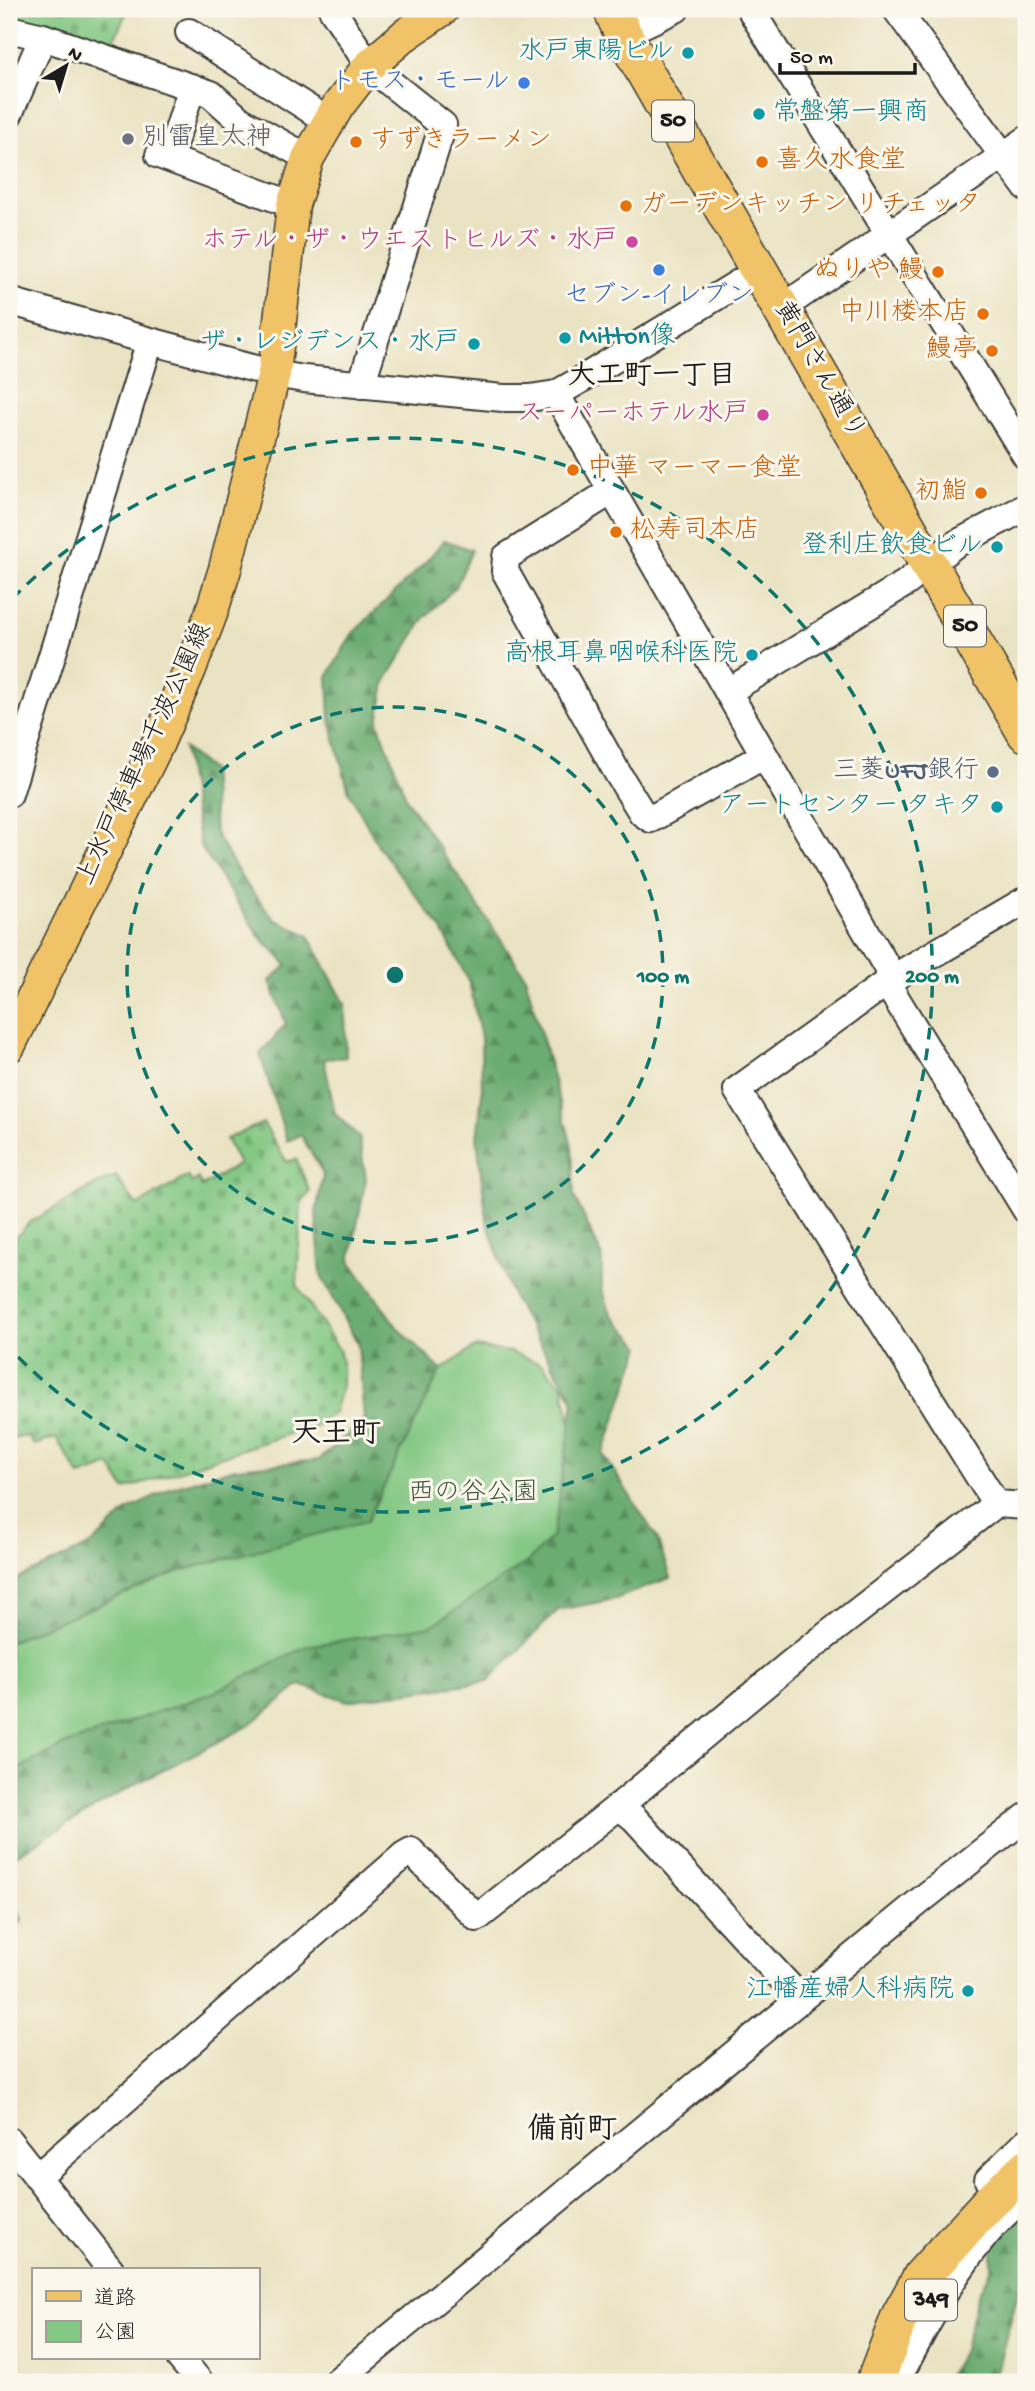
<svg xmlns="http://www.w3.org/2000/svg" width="1035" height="2391" viewBox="0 0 1035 2391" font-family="'Gochi Hand','Klee One',sans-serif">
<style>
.forest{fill:url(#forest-firs);stroke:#436446;stroke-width:2}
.cemetery{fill:url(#cemetery-stones);stroke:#507250;stroke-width:2}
.park{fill:#83c883;stroke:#507250;stroke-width:2}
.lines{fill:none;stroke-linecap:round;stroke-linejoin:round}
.minor-casing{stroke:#3b3a35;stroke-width:30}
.major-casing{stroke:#3b3a35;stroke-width:35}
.highway-casing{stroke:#3b3a35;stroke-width:40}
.minor{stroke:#fff;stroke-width:26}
.major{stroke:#f1c369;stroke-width:32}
.highway{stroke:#f1c369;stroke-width:37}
.ring{fill:none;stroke:#0f766e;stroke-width:3.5;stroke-dasharray:12 9}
.culture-dot{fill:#0f9aa8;stroke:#fbf7ec;stroke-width:2.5}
.shop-dot{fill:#3f7fe0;stroke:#fbf7ec;stroke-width:2.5}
.worship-dot{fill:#6b7280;stroke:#fbf7ec;stroke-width:2.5}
.food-dot{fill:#e8710a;stroke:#fbf7ec;stroke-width:2.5}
.hotel-dot{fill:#d1479c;stroke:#fbf7ec;stroke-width:2.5}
.service-dot{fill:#5c6f8a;stroke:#fbf7ec;stroke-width:2.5}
.labels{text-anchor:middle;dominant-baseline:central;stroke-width:6;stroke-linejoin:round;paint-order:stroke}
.shield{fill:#fbf7ec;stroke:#5f5e5a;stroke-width:2}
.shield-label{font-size:24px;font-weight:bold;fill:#1c1c1c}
.culture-label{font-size:26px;fill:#0d838f;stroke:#fbf7ec;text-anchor:end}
.shop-label{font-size:26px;fill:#366cbe;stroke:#fbf7ec;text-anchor:end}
.worship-label{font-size:26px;fill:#5b616d;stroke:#fbf7ec;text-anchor:start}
.food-label{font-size:26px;fill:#c56008;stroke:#fbf7ec;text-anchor:start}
.hotel-label{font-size:26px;fill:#b23c85;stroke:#fbf7ec;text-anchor:end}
.street-label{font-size:26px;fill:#1c1c1c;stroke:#fbf7ec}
.service-label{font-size:26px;fill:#4e5e75;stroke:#fbf7ec;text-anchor:end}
.park-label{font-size:26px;fill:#405840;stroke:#fbf7ec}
.neighbourhood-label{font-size:28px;font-weight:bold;fill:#1c1c1c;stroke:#fbf7ec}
.quarter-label{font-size:30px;font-weight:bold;fill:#1c1c1c;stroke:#fbf7ec}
.centre{fill:#0f766e;stroke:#fbf7ec;stroke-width:3.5}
.ring-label{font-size:21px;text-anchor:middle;font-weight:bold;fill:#0f766e;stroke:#fbf7ec;stroke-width:6;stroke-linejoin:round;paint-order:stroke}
</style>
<defs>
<pattern id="forest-firs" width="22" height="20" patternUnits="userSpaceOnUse" patternTransform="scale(1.75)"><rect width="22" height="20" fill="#6aac71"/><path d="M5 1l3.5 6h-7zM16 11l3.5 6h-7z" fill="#568b5c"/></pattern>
<pattern id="cemetery-stones" width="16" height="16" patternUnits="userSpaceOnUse" patternTransform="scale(1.75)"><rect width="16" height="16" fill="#83c883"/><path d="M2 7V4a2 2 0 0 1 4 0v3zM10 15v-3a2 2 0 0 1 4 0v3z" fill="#71ab71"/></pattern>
</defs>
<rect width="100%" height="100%" fill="#fbf7ec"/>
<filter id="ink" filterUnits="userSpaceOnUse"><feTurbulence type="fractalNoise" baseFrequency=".0143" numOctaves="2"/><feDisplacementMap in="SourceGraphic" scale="14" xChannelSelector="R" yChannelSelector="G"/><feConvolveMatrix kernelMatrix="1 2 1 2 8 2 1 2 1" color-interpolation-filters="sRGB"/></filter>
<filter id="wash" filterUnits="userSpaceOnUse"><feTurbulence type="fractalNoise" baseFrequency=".00686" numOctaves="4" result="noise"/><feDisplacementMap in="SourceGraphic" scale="28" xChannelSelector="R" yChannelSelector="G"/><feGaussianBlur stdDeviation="1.57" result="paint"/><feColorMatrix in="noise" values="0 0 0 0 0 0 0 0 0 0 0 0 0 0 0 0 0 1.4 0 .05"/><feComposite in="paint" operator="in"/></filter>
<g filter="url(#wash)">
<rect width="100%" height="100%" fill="#eae3c3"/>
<path class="forest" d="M 444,540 L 472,550 L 456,587 L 425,617 L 385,682 L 378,722 L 407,800 L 525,976 L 572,1146 L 574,1196 L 602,1256 L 602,1288 L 611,1314 L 641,1346 L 603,1454 L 657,1538 L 670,1578 L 615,1599 L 558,1610 L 488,1681 L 348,1701 L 300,1685 L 247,1727 L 132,1786 L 9,1859 L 9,1771 L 18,1769 L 66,1744 L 212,1693 L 307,1646 L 339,1641 L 552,1537 L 574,1401 L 513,1298 L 487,1222 L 477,1139 L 482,1094 L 481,1038 L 469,981 L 442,930 L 379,847 L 349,792 L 330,720 L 328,676 L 352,634 L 425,563 Z
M 184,748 L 211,770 L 215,833 L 245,883 L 274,919 L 308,935 L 345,1004 L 346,1057 L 324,1059 L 335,1114 L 359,1137 L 366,1179 L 350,1261 L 397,1327 L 441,1370 L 367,1521 L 180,1571 L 9,1642 L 9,1583 L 91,1545 L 127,1511 L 170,1488 L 235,1468 L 319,1460 L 364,1419 L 358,1345 L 321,1275 L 316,1213 L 323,1174 L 301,1135 L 287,1141 L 260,1054 L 286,1024 L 270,981 L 287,965 L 259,936 L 200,846 Z
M 9,1895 L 22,1920 L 9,1935 Z
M 1026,2205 L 1026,2262 L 994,2382 L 944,2382 L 964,2349 L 978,2294 L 992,2268 L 992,2242 Z"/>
<path class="cemetery" d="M 9,9 L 128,9 L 108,53 L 9,21 Z
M 263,1123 L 287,1162 L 296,1159 L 310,1192 L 301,1203 L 297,1285 L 339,1350 L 342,1362 L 342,1384 L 334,1413 L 309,1431 L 303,1429 L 125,1489 L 110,1465 L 80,1476 L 56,1438 L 34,1445 L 28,1436 L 9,1439 L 9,1245 L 29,1223 L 95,1185 L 116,1176 L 137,1206 L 188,1176 L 192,1183 L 198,1178 L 202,1186 L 239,1164 L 226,1139 Z"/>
<path class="park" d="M 475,1347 L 510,1352 L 542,1364 L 563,1386 L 571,1424 L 561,1478 L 558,1510 L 552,1537 L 527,1562 L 431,1626 L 307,1646 L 212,1693 L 66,1744 L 18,1769 L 9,1771 L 9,1642 L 180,1571 L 367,1521 L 441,1370 Z"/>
</g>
<g filter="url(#ink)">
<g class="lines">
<defs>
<path id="minor" d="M 332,9 L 369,66 L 443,125 L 361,385
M 896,9 L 1026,187
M 752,12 L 1026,456
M 9,29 L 43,37 L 211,94 L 240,120 L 308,158
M 189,32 L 328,121
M 623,34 L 676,9
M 9,114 L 43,37
M 159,155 L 293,205
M 169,158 L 192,87
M 9,301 L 150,341 L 274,374 L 304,379 L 503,398 L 530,398 L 556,394 L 577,382 L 760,270
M 782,308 L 1026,140
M 556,394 L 893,978
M 612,491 L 506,557 L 505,571 L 618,774 L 642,813 L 651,819 L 763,756
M 729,691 L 906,583 L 954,545 L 1026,507
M 9,794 L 150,341
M 886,982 L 1026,1210
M 996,1504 L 737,1090 L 893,978 L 1026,900
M 619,1806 L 634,1818 L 801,1999
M 9,2141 L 111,2270
M 37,2177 L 404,1855 L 411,1851 L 477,1918 L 619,1806 L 791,1663 L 996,1504 L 1026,1506
M 988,2180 L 1026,2142
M 180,2358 L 200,2382
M 905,2365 C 938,2302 970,2241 1026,2195
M 336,2382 L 921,1900 L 1026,1817"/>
<path id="major" d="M 9,1046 L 158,743 L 190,669 L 211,614 L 225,569 L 274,374 L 293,205 L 308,158 L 338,106 L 369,66 L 405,35 L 443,9"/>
<path id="highway" d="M 612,9 L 623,34 L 690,151 L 1026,733
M 875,2382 L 900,2316 L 922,2276 L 989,2203 L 1026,2168"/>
</defs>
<use href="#minor" class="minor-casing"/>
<use href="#major" class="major-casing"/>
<use href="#highway" class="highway-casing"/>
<use href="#minor" class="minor"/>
<use href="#major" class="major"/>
<use href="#highway" class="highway"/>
</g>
</g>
<g class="ring">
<circle cx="395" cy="975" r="268"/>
<path d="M12 599A537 537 0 1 1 12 1351"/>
</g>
<g class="culture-dot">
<circle cx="688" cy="53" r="7"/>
<circle cx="759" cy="114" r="7"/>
<circle cx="565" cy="338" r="7"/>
<circle cx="474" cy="344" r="7"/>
<circle cx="997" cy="547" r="7"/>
<circle cx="752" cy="655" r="7"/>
<circle cx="997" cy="807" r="7"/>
<circle cx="968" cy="1991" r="7"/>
</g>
<g class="shop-dot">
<circle cx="524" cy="83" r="7"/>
<circle cx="659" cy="270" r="7"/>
</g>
<circle class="worship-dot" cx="128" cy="139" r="7"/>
<g class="food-dot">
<circle cx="356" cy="142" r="7"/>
<circle cx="762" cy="162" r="7"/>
<circle cx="626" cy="206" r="7"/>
<circle cx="938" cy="272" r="7"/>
<circle cx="983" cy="314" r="7"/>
<circle cx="992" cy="351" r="7"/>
<circle cx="573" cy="470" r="7"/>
<circle cx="981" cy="493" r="7"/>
<circle cx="616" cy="532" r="7"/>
</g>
<g class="hotel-dot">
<circle cx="632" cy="242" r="7"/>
<circle cx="763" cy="415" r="7"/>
</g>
<circle class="service-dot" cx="993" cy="772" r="7"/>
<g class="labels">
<g class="shield">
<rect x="652" y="100.5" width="42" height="41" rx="5"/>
<rect x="944" y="605.5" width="42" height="41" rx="5"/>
<rect x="905" y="2279.5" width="52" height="41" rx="5"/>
</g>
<g class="shield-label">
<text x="673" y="121">50</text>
<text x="965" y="626">50</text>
<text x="931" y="2300">349</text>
</g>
<g class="culture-label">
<text x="674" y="53">水戸東陽ビル</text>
<text x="773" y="114" text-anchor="start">常盤第一興商</text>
<text x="579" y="338" text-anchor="start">Mitton像</text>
<text x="460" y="344">ザ・レジデンス・水戸</text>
<text x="983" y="547">登利庄飲食ビル</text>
<text x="738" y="655">高根耳鼻咽喉科医院</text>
<text x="983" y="807">アートセンター タキタ</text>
<text x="954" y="1991">江幡産婦人科病院</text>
</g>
<g class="shop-label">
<text x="510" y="83">トモス・モール</text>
<text x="659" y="297" text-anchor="middle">セブン-イレブン</text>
</g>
<g class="worship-label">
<text x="142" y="139">別雷皇太神</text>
</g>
<g class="food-label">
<text x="370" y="142">すずきラーメン</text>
<text x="776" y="162">喜久水食堂</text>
<text x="640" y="206">ガーデンキッチン リチェッタ</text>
<text x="924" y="272" text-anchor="end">ぬりや 鰻</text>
<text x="969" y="314" text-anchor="end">中川楼本店</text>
<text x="978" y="351" text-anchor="end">鰻亭</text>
<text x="587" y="470">中華 マーマー食堂</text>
<text x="967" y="493" text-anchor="end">初鮨</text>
<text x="630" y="532">松寿司本店</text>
</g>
<g class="hotel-label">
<text x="618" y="242">ホテル・ザ・ウエストヒルズ・水戸</text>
<text x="749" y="415">スーパーホテル水戸</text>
</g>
<g class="street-label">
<text transform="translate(818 371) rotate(60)">黄門さん通り</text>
<text transform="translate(146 755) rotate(-65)">上水戸停車場千波公園線</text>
</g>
<g class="service-label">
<text x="979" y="772">三菱UFJ銀行</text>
</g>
<g class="park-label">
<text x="473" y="1494">西の谷公園</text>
</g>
<g class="neighbourhood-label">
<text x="652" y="377">大工町一丁目</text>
</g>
<g class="quarter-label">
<text x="336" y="1435">天王町</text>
<text x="572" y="2131">備前町</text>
</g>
</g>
<circle cx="395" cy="975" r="10" class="centre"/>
<g class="ring-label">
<text x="663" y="982">100 m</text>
<text x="932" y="982">200 m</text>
</g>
<rect width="1035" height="2391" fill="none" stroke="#fbf7ec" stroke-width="35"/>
<rect x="32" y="2268" width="228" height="91" fill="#fbf7ec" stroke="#a29f99" stroke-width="2"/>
<rect x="46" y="2291" width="35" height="10" fill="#f1c369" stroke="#a29f99" stroke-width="2"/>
<text x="94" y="2304" font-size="21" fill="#1c1c1c">道路</text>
<rect x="46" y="2321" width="35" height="21" fill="#83c883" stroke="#a29f99" stroke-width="2"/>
<text x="94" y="2338" font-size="21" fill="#1c1c1c">公園</text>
<g transform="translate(66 66) rotate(38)" stroke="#fbf7ec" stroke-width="5" paint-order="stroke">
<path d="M0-5L12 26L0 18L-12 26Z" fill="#1c1c1c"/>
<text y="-10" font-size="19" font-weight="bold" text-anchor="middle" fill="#1c1c1c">N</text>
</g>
<path d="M780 63v10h135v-10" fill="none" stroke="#1c1c1c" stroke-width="3.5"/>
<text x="790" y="63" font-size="21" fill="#1c1c1c" stroke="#fbf7ec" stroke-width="5" paint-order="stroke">50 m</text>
</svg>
